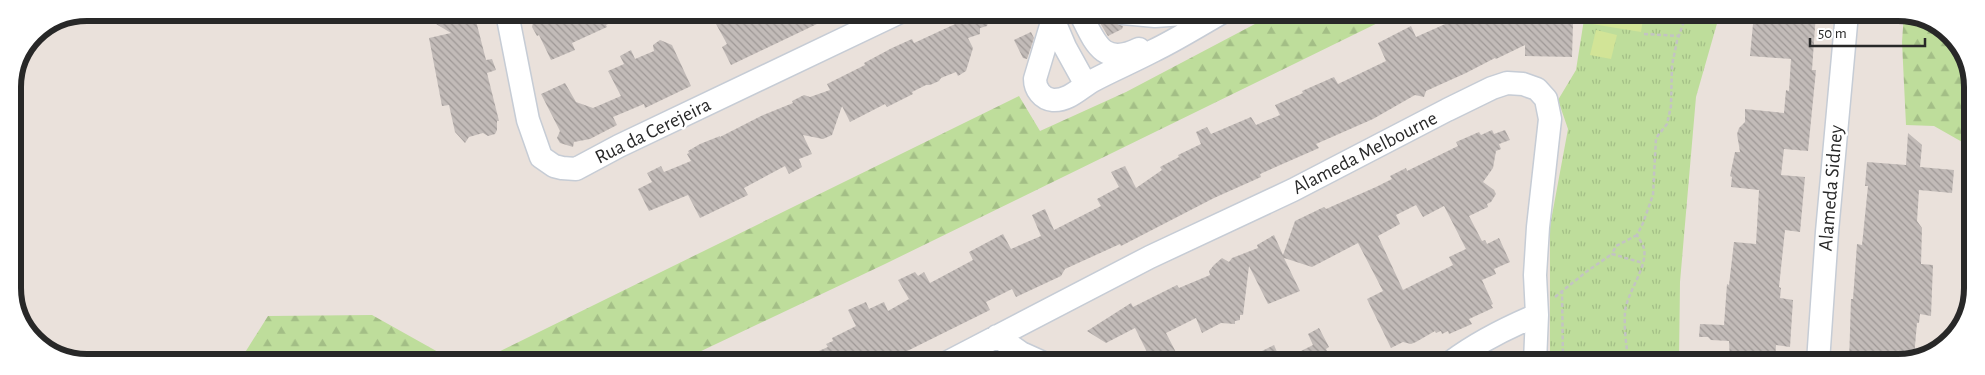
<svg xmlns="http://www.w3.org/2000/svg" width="1985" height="375" viewBox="0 0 1985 375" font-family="'Alegreya Sans',sans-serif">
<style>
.forest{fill:url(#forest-firs)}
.park{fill:url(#park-tufts)}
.pitch{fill:#d2e497}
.building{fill:url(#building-back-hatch);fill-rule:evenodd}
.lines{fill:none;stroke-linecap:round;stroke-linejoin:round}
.minor-casing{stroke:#c6ccd5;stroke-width:25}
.path{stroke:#c3c3c3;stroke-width:2.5;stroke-dasharray:4 2.5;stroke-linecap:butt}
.minor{stroke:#fff;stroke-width:22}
.labels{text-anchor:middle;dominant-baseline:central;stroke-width:5;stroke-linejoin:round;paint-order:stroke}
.street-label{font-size:20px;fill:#282828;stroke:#fff}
.rim{fill:none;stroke:#282828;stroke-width:6}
</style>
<defs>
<pattern id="forest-firs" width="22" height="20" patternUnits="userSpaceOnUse" patternTransform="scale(1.25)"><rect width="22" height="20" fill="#bedd9b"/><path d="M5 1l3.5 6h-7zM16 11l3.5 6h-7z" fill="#a3be86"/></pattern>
<pattern id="park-tufts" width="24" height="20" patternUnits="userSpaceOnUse" patternTransform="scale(1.25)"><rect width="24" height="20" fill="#bedd9b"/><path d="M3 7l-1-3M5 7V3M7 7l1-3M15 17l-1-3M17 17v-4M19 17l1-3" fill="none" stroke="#a3be86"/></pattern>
<pattern id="building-back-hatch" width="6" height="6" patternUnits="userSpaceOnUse" patternTransform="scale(1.25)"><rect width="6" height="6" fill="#c2bbb8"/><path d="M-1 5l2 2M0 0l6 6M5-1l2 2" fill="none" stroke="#9e9896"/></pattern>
</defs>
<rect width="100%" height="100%" fill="#eae1db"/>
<path class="forest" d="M 1276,13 L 1398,13 L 885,264 L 678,362 L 478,362 L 1019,96 L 1040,131 L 1126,92 Z
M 1904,13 L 1947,31 L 1971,73 L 1971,147 L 1934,126 L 1906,125 L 1902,42 Z
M 372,315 L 456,362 L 239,362 L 268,316 Z"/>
<path class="park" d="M 1585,13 L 1720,13 L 1696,97 L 1680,282 L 1679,362 L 1550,362 L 1550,226 L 1568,129 L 1558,100 L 1576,70 Z"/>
<path class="pitch" d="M 1593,13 L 1644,13 L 1641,32 L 1592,24 Z
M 1596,30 L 1617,35 L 1611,59 L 1590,55 Z"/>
<path class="building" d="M 418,13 L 474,13 L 486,60 L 492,59 L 496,70 L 487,73 L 499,121 L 497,121 L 497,130 L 495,134 L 488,136 L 483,133 L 469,137 L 465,143 L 455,132 L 449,105 L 442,106 L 429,38 L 451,33 Z
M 551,13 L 630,13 L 606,25 L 607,27 L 572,43 L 575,50 L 551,60 L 539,35 L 537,36 L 532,27 L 533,22 Z
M 710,13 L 840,13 L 731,65 L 722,47 L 727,44 Z
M 979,13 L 986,13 L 989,19 L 987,26 L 980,28 L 980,34 L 968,38 L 973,48 L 966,71 L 958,76 L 956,72 L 941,78 L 939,81 L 930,85 L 926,85 L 912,92 L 913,94 L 887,107 L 885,104 L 850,122 L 842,106 L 832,135 L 823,139 L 803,135 L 812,154 L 799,159 L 802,167 L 789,174 L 785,166 L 744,188 L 748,195 L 700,218 L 688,195 L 649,211 L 638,189 L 652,182 L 647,173 L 661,166 L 664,172 L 691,161 L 687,154 L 689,153 L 688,151 L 700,144 L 720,136 L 720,137 L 761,116 L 793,103 L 792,101 L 804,95 L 810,97 L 830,90 L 827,84 L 865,65 L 864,63 L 892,48 L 912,39 L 914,43 Z
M 1459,13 L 1497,13 L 1499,17 L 1508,13 L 1598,13 L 1598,20 L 1573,24 L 1572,57 L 1525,56 L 1525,45 L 1496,59 L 1495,58 L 1466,73 L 1426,91 L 1424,97 L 1415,95 L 1373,119 L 1316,144 L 1319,148 L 1260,174 L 1261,177 L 1214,198 L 1121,246 L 1120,244 L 1065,269 L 1061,276 L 1016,297 L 1012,289 L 986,302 L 990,310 L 885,362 L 793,362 L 828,347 L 826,344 L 833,341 L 832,338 L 856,326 L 848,310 L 866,302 L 869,309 L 884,302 L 888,311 L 909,299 L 898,280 L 915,272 L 918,276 L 924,272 L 930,283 L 973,260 L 969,252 L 1003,234 L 1011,249 L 1041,236 L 1032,215 L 1045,209 L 1054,230 L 1101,206 L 1097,199 L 1119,187 L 1111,172 L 1125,166 L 1136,188 L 1162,170 L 1160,167 L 1179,157 L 1178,155 L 1201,144 L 1196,132 L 1207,127 L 1211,134 L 1251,117 L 1256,125 L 1280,115 L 1275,105 L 1303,93 L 1302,91 L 1334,77 L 1338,84 L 1386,61 L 1378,43 L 1411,26 L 1416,37 L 1461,17 Z
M 1761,13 L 1816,13 L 1812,70 L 1816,70 L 1808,151 L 1784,149 L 1781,175 L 1805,177 L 1800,232 L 1785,230 L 1779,287 L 1781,288 L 1780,298 L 1793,300 L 1790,347 L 1776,345 L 1775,362 L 1738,362 L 1730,361 L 1729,341 L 1711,340 L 1708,337 L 1699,337 L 1700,324 L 1724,325 L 1727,284 L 1729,285 L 1734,242 L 1756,244 L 1759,190 L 1731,187 L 1732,177 L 1730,176 L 1735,152 L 1740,152 L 1737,134 L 1739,128 L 1745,122 L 1745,109 L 1784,113 L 1786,90 L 1789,91 L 1791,59 L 1750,56 L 1753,24 L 1760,24 Z
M 1111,17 L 1115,23 L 1123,26 L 1122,29 L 1108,36 L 1100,23 Z
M 1031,32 L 1034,38 L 1027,59 L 1023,58 L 1014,40 Z
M 660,40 L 672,45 L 691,86 L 645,108 L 644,104 L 613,117 L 617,125 L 590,139 L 574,142 L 573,147 L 560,143 L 557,138 L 560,131 L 541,94 L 565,83 L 576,102 L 593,108 L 621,96 L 608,71 L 624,64 L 620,56 L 631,50 L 635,59 L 654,51 L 653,45 Z
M 1492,130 L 1494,134 L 1505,130 L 1510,140 L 1499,144 L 1501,149 L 1496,151 L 1493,168 L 1483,182 L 1494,190 L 1496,194 L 1491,202 L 1487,204 L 1488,207 L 1469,216 L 1482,241 L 1485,240 L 1487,244 L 1499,238 L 1510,262 L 1494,269 L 1496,274 L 1482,280 L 1493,304 L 1491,305 L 1493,308 L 1469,319 L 1472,324 L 1449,334 L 1448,331 L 1442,334 L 1441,331 L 1436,333 L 1435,331 L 1416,342 L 1411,344 L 1403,342 L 1391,348 L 1367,299 L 1383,291 L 1358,243 L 1312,267 L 1284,258 L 1300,291 L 1268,304 L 1249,266 L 1243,315 L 1240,315 L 1240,320 L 1235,321 L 1235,324 L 1221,323 L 1202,333 L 1196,318 L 1166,333 L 1181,362 L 1152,362 L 1135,328 L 1106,343 L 1087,331 L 1131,303 L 1133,307 L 1177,285 L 1179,288 L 1210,275 L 1209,271 L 1214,265 L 1222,258 L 1229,262 L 1232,258 L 1258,248 L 1257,245 L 1274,235 L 1283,255 L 1295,221 L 1297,220 L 1324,207 L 1326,209 L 1376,187 L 1392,179 L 1390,176 L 1406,168 L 1407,171 L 1458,146 L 1456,142 L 1479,132 L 1481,135 ZM 1416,205 L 1423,217 L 1444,206 L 1466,249 L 1449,257 L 1453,265 L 1403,290 L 1378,236 L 1400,224 L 1396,215 Z
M 1908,133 L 1922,145 L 1920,167 L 1954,170 L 1952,193 L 1919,190 L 1917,221 L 1922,228 L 1921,264 L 1933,265 L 1931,316 L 1920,314 L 1919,323 L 1917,323 L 1914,357 L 1902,362 L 1849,362 L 1851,299 L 1853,299 L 1857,244 L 1862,245 L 1868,186 L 1865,186 L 1867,162 L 1906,165 Z
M 1319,328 L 1329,347 L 1326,349 L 1333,362 L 1240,362 L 1274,345 L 1281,361 L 1313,345 L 1308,334 Z"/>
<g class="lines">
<defs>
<path id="minor" d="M 507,13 L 528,120 L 541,157 L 554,166 L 562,168 L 576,169 L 619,146 L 898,13
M 1080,13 C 1095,42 1102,67 1139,49
M 1123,13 L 1155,16 L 1198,13
M 1051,14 L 1065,47 L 1086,85
M 1053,19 L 1035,79 C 1035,89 1042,99 1053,100 C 1069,101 1081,87 1094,80 C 1113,70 1134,61 1153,51 C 1176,40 1198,26 1221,13
M 997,336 L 1021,353 L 1041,362
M 948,362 L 1150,257 L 1293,190 L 1447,110 L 1492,88 L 1507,83 L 1523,84 L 1537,89 L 1546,99 L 1550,119 L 1538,227 L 1535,275 L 1537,315 L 1535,362
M 1451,362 C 1478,342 1506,328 1537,315
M 1818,362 L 1827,232 L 1847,13"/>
</defs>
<use href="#minor" class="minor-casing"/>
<path class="path" d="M 1644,34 L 1679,36
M 1637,235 L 1616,246 L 1612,254 L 1643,263
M 1562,290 L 1563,362
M 1555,297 L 1586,272 L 1612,254
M 1629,362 C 1626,347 1624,327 1625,312 C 1626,295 1648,266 1644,249 C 1643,244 1639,239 1637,235 L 1643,223 L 1653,195 L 1656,138 L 1667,124 L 1671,106 L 1672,65 L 1677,41 L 1687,13"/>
<use href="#minor" class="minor"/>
</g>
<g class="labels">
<g class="street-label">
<text transform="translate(653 131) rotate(-26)">Rua da Cerejeira</text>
<text transform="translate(1365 153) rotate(-27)">Alameda Melbourne</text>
<text transform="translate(1831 188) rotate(-85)">Alameda Sidney</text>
</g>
</g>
<path d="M0 0H1985V375H0ZM87 21H1898A66 66 0 0 1 1964 87V288A66 66 0 0 1 1898 354H87A66 66 0 0 1 21 288V87A66 66 0 0 1 87 21Z" fill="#fff" fill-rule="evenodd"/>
<path class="rim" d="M87 21H1898A66 66 0 0 1 1964 87V288A66 66 0 0 1 1898 354H87A66 66 0 0 1 21 288V87A66 66 0 0 1 87 21Z"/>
<path d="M1810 38v8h115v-8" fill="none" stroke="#282828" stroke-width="2.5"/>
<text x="1818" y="38" font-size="15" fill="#282828" stroke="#ffffff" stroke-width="4" paint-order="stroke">50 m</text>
</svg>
